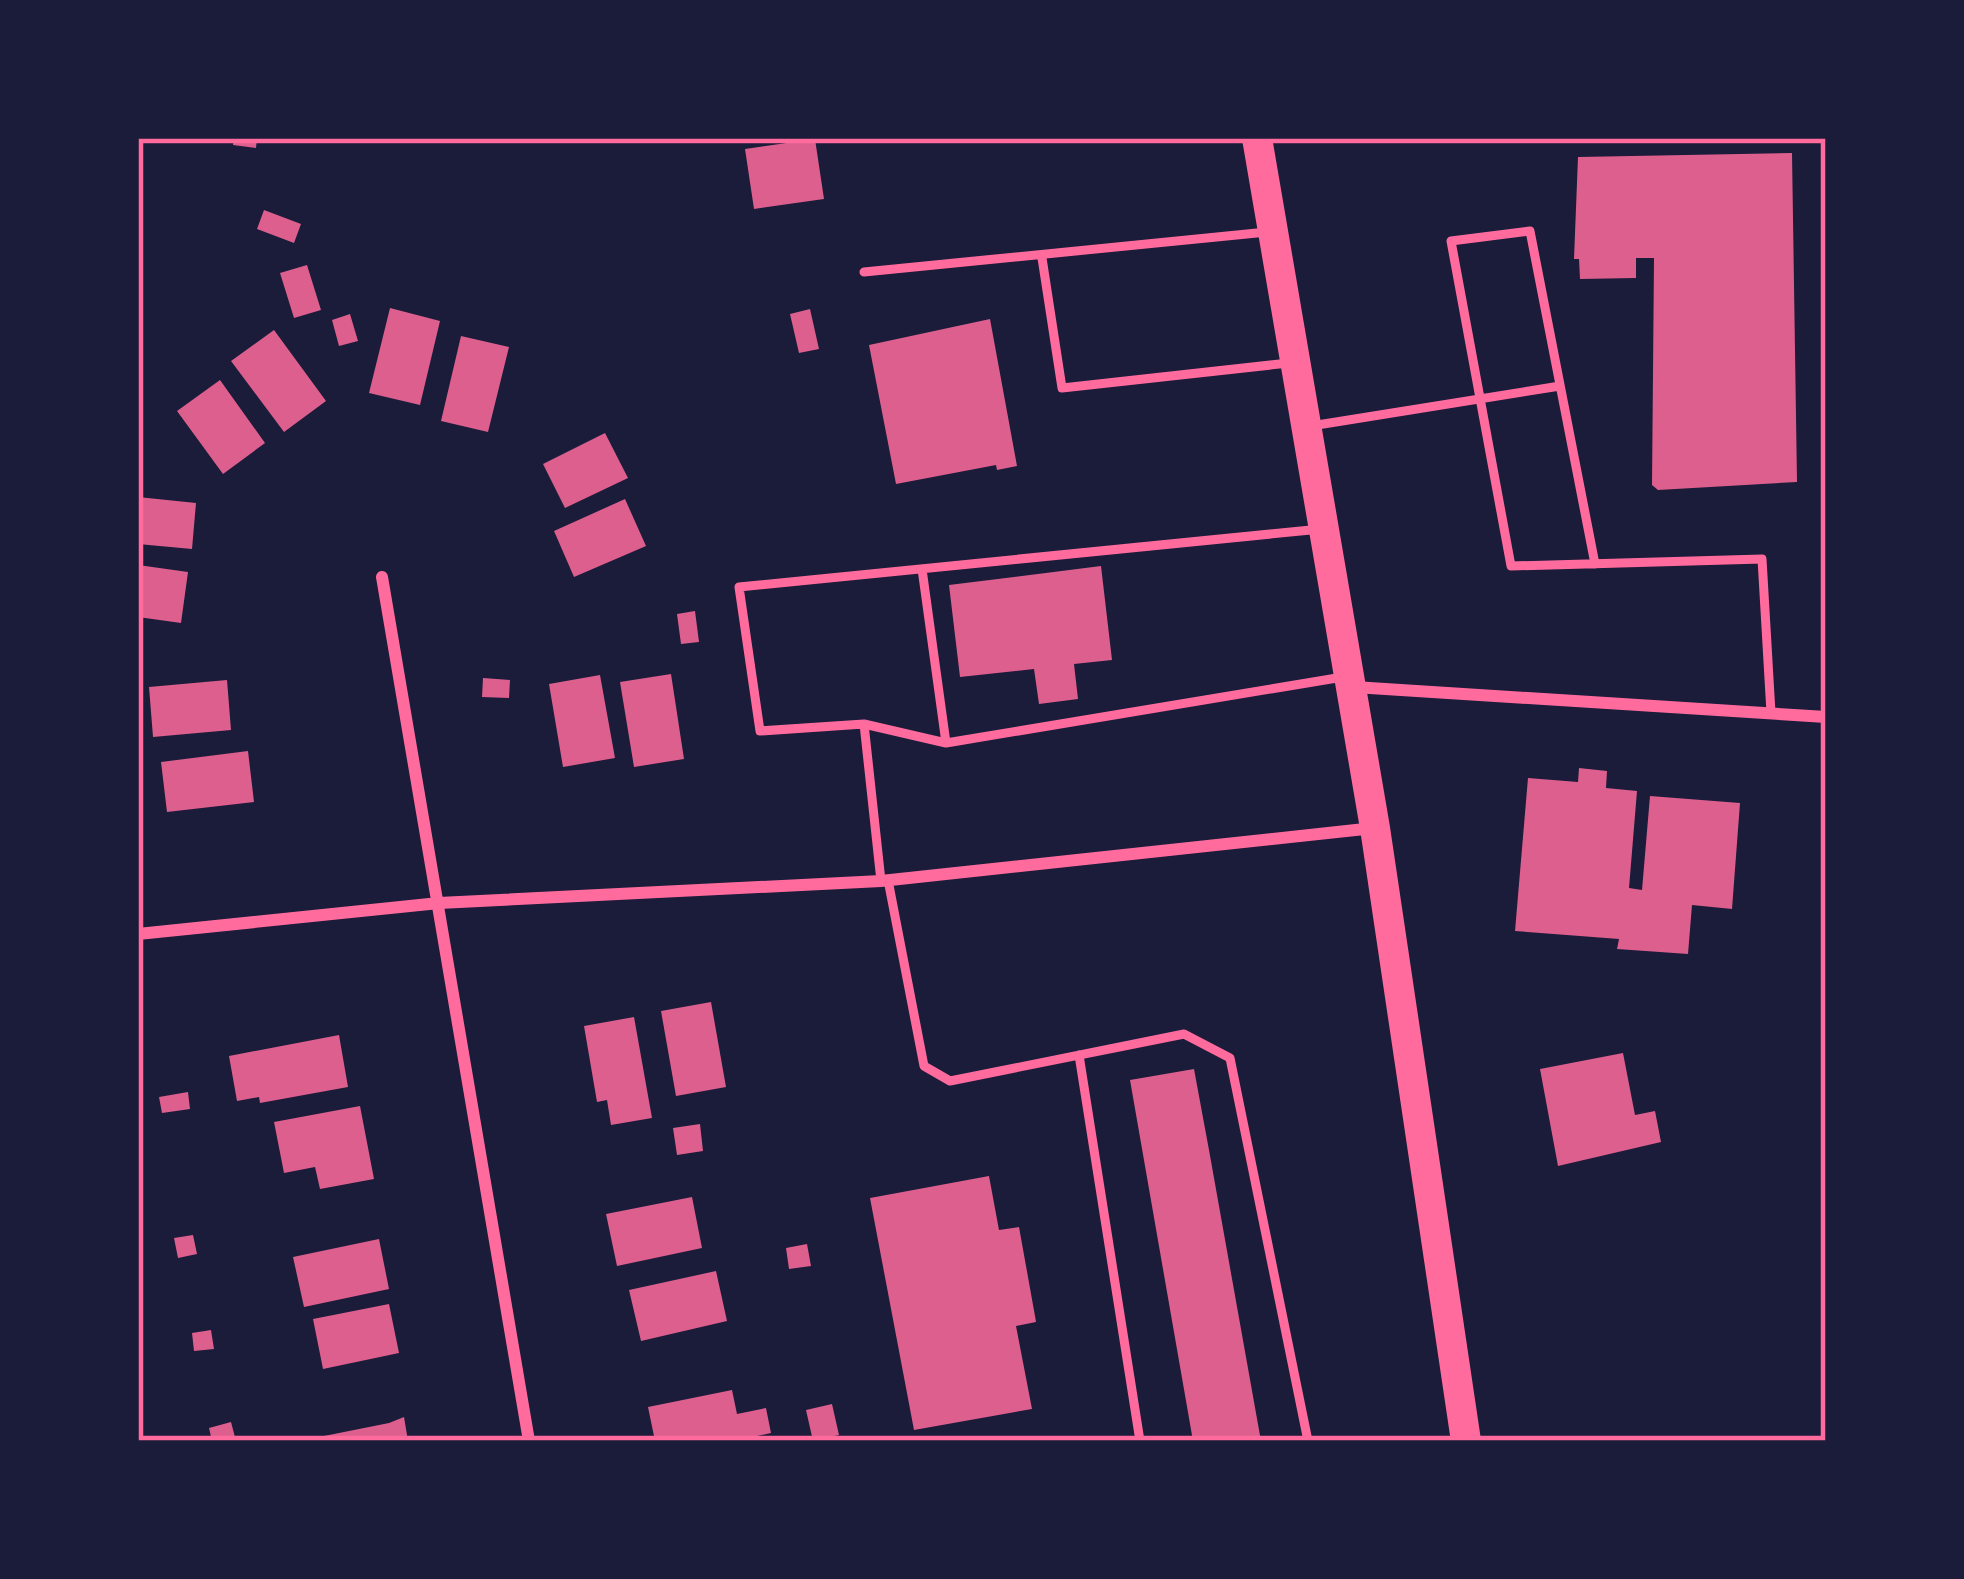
<svg xmlns="http://www.w3.org/2000/svg" width="1964" height="1579" viewBox="0 0 1964 1579" font-family="Lato,sans-serif">
<style>
.building{fill:#dd5f8e}
.lines{fill:none;stroke-linecap:round;stroke-linejoin:round}
.service{stroke:#ff6b9d;stroke-width:9}
.minor{stroke:#ff6b9d;stroke-width:12}
.primary{stroke:#ff6b9d;stroke-width:30}
.neatline{fill:none;stroke:#ff6b9d;stroke-width:4.5}
</style>
<rect width="100%" height="100%" fill="#1b1b3a"/>
<path class="building" d="M 234,138 L 257,138 L 256,148 L 233,145 Z
M 815,139 L 824,199 L 754,209 L 745,149 Z
M 1792,153 L 1797,482 L 1658,490 L 1652,485 L 1654,258 L 1636,258 L 1636,278 L 1580,279 L 1579,259 L 1574,259 L 1578,157 Z
M 264,210 L 301,224 L 294,243 L 257,229 Z
M 307,265 L 321,310 L 294,318 L 280,273 Z
M 390,308 L 440,321 L 420,405 L 369,393 Z
M 810,309 L 819,349 L 799,353 L 790,314 Z
M 350,314 L 358,341 L 339,346 L 332,320 Z
M 990,319 L 1017,466 L 997,470 L 996,465 L 896,484 L 869,345 Z
M 274,330 L 326,401 L 284,432 L 231,361 Z
M 461,336 L 509,347 L 488,432 L 441,421 Z
M 220,380 L 265,443 L 223,474 L 177,411 Z
M 605,433 L 628,478 L 565,508 L 543,464 Z
M 138,497 L 196,503 L 192,549 L 138,544 Z
M 625,499 L 646,546 L 574,577 L 554,531 Z
M 138,565 L 188,572 L 181,623 L 138,617 Z
M 1101,566 L 1112,660 L 1074,664 L 1078,699 L 1039,704 L 1034,669 L 960,677 L 949,585 Z
M 695,611 L 699,642 L 681,644 L 677,614 Z
M 671,674 L 684,759 L 634,767 L 620,682 Z
M 600,675 L 615,758 L 563,767 L 549,684 Z
M 483,678 L 510,680 L 509,698 L 482,697 Z
M 227,680 L 231,730 L 153,737 L 149,687 Z
M 248,751 L 254,802 L 167,812 L 161,762 Z
M 1579,768 L 1607,771 L 1606,788 L 1637,791 L 1629,888 L 1642,890 L 1650,796 L 1740,803 L 1732,909 L 1692,905 L 1688,954 L 1617,949 L 1619,939 L 1515,931 L 1528,778 L 1578,782 Z
M 711,1002 L 726,1087 L 676,1096 L 661,1011 Z
M 634,1017 L 652,1118 L 611,1125 L 607,1100 L 597,1102 L 584,1026 Z
M 339,1035 L 348,1087 L 260,1103 L 259,1097 L 237,1101 L 229,1056 Z
M 1623,1053 L 1635,1115 L 1655,1111 L 1661,1142 L 1558,1166 L 1540,1069 Z
M 1194,1069 L 1209,1150 L 1261,1441 L 1193,1441 L 1130,1080 Z
M 188,1092 L 190,1109 L 162,1113 L 159,1097 Z
M 360,1106 L 374,1179 L 320,1189 L 315,1167 L 284,1173 L 274,1122 Z
M 700,1124 L 703,1151 L 677,1155 L 673,1128 Z
M 989,1176 L 999,1230 L 1019,1227 L 1035,1316 L 1036,1322 L 1016,1326 L 1032,1409 L 914,1430 L 870,1198 Z
M 692,1197 L 702,1248 L 617,1266 L 606,1214 Z
M 193,1235 L 197,1254 L 178,1258 L 174,1238 Z
M 379,1239 L 389,1289 L 304,1307 L 293,1257 Z
M 807,1244 L 811,1266 L 789,1269 L 786,1248 Z
M 716,1271 L 727,1321 L 641,1341 L 629,1290 Z
M 389,1304 L 399,1353 L 323,1369 L 313,1319 Z
M 211,1330 L 214,1349 L 194,1351 L 192,1333 Z
M 732,1390 L 737,1414 L 766,1408 L 771,1433 L 734,1441 L 655,1441 L 648,1407 Z
M 832,1404 L 839,1435 L 813,1441 L 806,1410 Z
M 404,1417 L 408,1441 L 299,1441 L 389,1423 Z
M 231,1422 L 236,1441 L 212,1441 L 209,1428 Z"/>
<g class="lines">
<path class="service" d="M 1042,258 L 1062,388 L 1289,363
M 864,272 L 1267,232
M 1311,426 L 1560,386
M 1595,564 L 1530,231 L 1451,241 L 1511,566 L 1762,559 L 1771,713
M 922,569 L 946,743
M 864,724 L 946,743 L 1343,677
M 888,880 L 924,1066 L 950,1081 L 1184,1034 L 1230,1058 L 1308,1441
M 881,881 L 864,724 L 760,731 L 739,587 L 1321,529
M 1079,1055 L 1140,1441"/>
<path class="minor" d="M 382,577 L 529,1441
M 1354,687 L 1826,717
M 138,934 L 439,903 L 881,881 L 1374,828"/>
<path class="primary" d="M 1257,138 L 1375,828 L 1466,1441"/>
</g>
<rect width="1964" height="1579" fill="none" stroke="#1b1b3a" stroke-width="282"/>
<rect x="141" y="141" width="1682" height="1297" class="neatline"/>
</svg>
